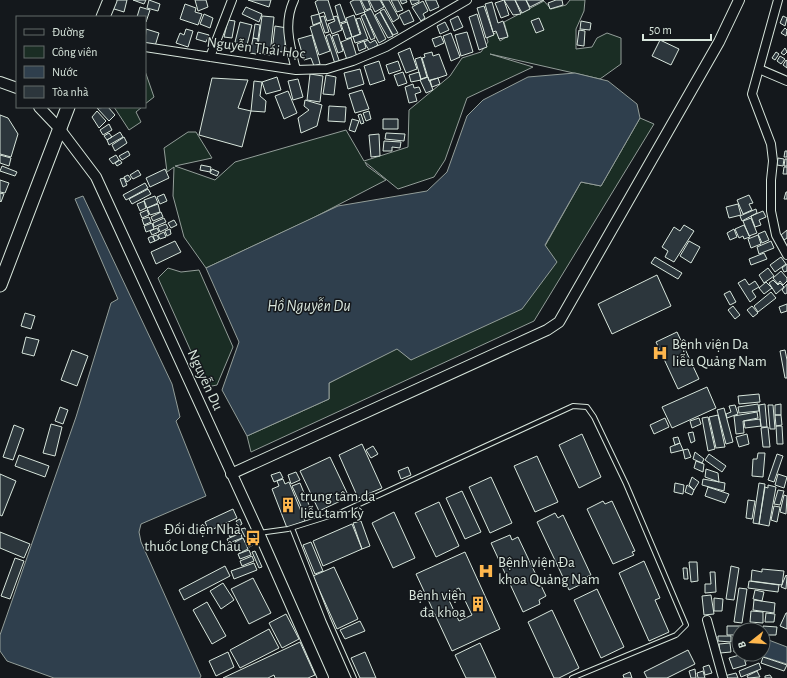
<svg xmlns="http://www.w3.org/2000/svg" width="787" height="678" viewBox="0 0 787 678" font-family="'Alegreya Sans',sans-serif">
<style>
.green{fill:#1a2d24;stroke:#939e99}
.water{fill:#2f3f4d;stroke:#939e99}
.building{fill:#2c363c;stroke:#d8e6dc;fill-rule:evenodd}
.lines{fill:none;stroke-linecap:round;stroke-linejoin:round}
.service-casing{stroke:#d8e6dc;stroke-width:6}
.minor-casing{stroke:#d8e6dc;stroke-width:10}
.tertiary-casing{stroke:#d8e6dc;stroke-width:12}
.primary-casing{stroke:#d8e6dc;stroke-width:15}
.service{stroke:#14181c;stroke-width:4}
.minor{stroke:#14181c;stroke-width:8}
.tertiary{stroke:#14181c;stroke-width:10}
.primary{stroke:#14181c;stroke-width:13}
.labels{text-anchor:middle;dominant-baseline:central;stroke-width:3;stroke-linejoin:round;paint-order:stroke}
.street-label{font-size:15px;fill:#d8e6dc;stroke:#14181c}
.poi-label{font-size:15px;fill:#d8e6dc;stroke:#14181c;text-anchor:start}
.water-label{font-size:16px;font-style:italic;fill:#d8e6dc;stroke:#14181c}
</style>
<rect width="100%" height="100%" fill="#14181c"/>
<path class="green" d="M 570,0 L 585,0 L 584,11 L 576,29 L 576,49 L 592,47 L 597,38 L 607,33 L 621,38 L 621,64 L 600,79 L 490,54 L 533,67 L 467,98 L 445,160 L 434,177 L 398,189 L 365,162 L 367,166 L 386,180 L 311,219 L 206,268 L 184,237 L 173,196 L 174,167 L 167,172 L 164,148 L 188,132 L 196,132 L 212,158 L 175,166 L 215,180 L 235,162 L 346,130 L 364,161 L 408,147 L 409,110 L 450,76 L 462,58 L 481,52 L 488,42 L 487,38 L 497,32 L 500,41 L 508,36 L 504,22 L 544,1 L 551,9 L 566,5 Z
M 145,71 L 154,97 L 145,104 Z
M 114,107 L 142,107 L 136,112 L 141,122 L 129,130 Z
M 640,118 L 654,124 L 534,321 L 251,452 L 247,436 L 329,399 L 329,383 L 397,348 L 411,360 L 545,246 L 581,182 L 601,186 Z
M 168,268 L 181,272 L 199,270 L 233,347 L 217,385 L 207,387 L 158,278 Z"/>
<path class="water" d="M 575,73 L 608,81 L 637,104 L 640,118 L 601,186 L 581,182 L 545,245 L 557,262 L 522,309 L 411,360 L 397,349 L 329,383 L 329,399 L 247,436 L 222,390 L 239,342 L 206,268 L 338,206 L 427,191 L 447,172 L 467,116 L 483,100 L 528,77 Z
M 83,196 L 172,384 L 180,417 L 176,421 L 206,496 L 141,524 L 139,532 L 141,542 L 201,676 L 200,678 L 54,678 L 7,661 L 0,651 L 0,635 L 76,417 L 111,303 L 118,299 L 75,199 Z
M 766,639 L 787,647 L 787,664 L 761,656 L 763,654 Z"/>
<path class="building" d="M 114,0 L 127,0 L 124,12 L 111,8 Z
M 133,0 L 146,0 L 144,4 Z
M 149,0 L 160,4 L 158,11 L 147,8 Z
M 195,0 L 206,0 L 208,7 L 198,11 Z
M 248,0 L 271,0 L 269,7 Z
M 318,0 L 328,0 L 334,19 L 327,21 L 324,12 L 319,14 L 315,2 Z
M 354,0 L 360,0 L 365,12 L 356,15 L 350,2 Z
M 361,0 L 368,0 L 371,8 L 366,10 Z
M 369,0 L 380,0 L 384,7 L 375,12 Z
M 381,0 L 389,0 L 399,18 L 393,22 Z
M 391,0 L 398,0 L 403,10 L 397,12 Z
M 400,0 L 406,0 L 407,2 L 402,4 Z
M 410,0 L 419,0 L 419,2 L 412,5 Z
M 425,0 L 436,0 L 439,7 L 430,11 Z
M 504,0 L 515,0 L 521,14 L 513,15 Z
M 504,0 L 509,15 L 501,18 L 495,3 Z
M 515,0 L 526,0 L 530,9 L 522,13 Z
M 526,0 L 544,0 L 530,7 Z
M 556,0 L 562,0 L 563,5 L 550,9 L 548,3 Z
M 423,1 L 428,11 L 423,14 L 425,18 L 421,21 L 412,7 Z
M 492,2 L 498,23 L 503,21 L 508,37 L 499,39 L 496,31 L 493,32 L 485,4 Z
M 185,4 L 196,8 L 195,12 L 202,14 L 198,25 L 180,19 Z
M 340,4 L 346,21 L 340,23 L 335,6 Z
M 484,6 L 494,35 L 486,38 L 477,8 Z
M 140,7 L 150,10 L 146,22 L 145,17 L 137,17 Z
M 246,7 L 262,14 L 259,22 L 242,14 Z
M 371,9 L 386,39 L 379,43 L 364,12 Z
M 384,9 L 398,33 L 393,35 L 380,11 Z
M 409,10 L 414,21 L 404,25 L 399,15 Z
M 380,12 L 393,36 L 388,38 L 375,15 Z
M 204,14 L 213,18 L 210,28 L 200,24 Z
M 319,14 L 321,22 L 313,25 L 311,16 Z
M 365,14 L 375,38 L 371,40 L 361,16 Z
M 477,14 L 487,47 L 479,50 L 469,17 Z
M 354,15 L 360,34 L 352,37 L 346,18 Z
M 262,16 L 274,17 L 270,55 L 257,53 Z
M 324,16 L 329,32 L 325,33 L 320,17 Z
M 337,16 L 342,30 L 332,34 L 328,24 L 335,21 L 333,17 Z
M 458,16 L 463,27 L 454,31 L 450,20 Z
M 783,16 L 787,18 L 785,26 L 780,23 Z
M 360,18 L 368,39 L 355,43 L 353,37 L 361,34 L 356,19 Z
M 539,18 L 544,30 L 536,33 L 531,21 Z
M 228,20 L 235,21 L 232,38 L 224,37 Z
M 581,21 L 591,23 L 590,30 L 580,29 Z
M 240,22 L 252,25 L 247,45 L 235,42 Z
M 347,22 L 352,37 L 346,39 L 341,24 Z
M 445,22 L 449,30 L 440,34 L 437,26 Z
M 320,23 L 330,51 L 319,55 L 310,27 Z
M 255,24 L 260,25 L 258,39 L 253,38 Z
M 275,26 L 287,28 L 284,52 L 272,51 Z
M 785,28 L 787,30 L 786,36 L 781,33 Z
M 146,29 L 159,33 L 155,46 L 145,43 Z
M 186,29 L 193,31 L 188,47 L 176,43 L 180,33 L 184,35 Z
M 579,30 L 585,31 L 584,46 L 577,45 Z
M 198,32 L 209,35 L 206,42 L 196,39 Z
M 467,32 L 473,52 L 461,56 L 455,35 Z
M 451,33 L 460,57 L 451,61 L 443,36 Z
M 330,34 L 340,63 L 335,64 L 326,36 Z
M 338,34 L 343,51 L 338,53 L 332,36 Z
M 312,35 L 320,64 L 314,66 L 311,58 L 304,60 L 298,39 Z
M 441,36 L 444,43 L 435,47 L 432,39 Z
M 253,38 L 258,39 L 256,54 L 250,53 Z
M 351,38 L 357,57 L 347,60 L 341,42 Z
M 368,40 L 370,43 L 375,40 L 378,45 L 369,50 L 364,42 Z
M 660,40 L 679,49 L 671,65 L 652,56 Z
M 364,41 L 366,48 L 359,51 L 357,44 Z
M 410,48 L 417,69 L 406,73 L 398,53 Z
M 785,48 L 787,52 L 784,55 L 781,53 Z
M 432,52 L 433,56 L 439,54 L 447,75 L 429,81 L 422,58 L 425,57 L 424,54 Z
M 776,52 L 779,54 L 775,60 L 772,58 Z
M 780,56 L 785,59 L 781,64 L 777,61 Z
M 421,57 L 427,77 L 421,79 L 415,59 Z
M 786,60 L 787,61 L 787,68 L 783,65 Z
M 379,61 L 385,80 L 370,85 L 364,66 Z
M 398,61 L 401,70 L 389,74 L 386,65 Z
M 360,69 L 364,84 L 348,89 L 344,73 Z
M 403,72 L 407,83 L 398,86 L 394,75 Z
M 419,72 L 421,80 L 411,82 L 409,75 Z
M 310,74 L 323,76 L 320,102 L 307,100 Z
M 326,75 L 336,77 L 334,95 L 323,94 Z
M 277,77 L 281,90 L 266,94 L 262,82 Z
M 428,77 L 433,90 L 426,93 L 420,80 Z
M 212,78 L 248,80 L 238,108 L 251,111 L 242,147 L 199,135 Z
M 438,78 L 440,84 L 432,87 L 430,80 Z
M 298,79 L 303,97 L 293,100 L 288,81 Z
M 254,81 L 262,82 L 260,96 L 266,101 L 265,112 L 251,111 Z
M 413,84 L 414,88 L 419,87 L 421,92 L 415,94 L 417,101 L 409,103 L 405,87 Z
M 362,90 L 369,109 L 355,113 L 349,94 Z
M 288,91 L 297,113 L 284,119 L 275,96 Z
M 305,100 L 322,105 L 317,126 L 301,133 L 298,118 L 309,110 L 304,106 Z
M 329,106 L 346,107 L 345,122 L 328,121 Z
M 108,107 L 115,115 L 109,121 L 97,108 Z
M 97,111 L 106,121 L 99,128 L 92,117 Z
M 369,111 L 371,119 L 366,121 L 363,113 Z
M 361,114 L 364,123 L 361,124 L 358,115 Z
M 0,115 L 8,118 L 18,134 L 11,157 L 0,154 Z
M 352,119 L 359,121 L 355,132 L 349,130 Z
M 383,119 L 398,119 L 398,129 L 383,129 Z
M 109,124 L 112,130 L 103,135 L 100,130 Z
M 120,132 L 123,137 L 109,145 L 107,140 Z
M 109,133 L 112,137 L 107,140 L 104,136 Z
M 386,133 L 405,134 L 404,141 L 385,139 Z
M 379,134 L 380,156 L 371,157 L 369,135 Z
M 124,137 L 127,143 L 115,151 L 112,145 Z
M 384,141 L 401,142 L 400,148 L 392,147 L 392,151 L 383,151 Z
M 128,151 L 130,155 L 122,160 L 119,156 Z
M 785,151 L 787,151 L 787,157 L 784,157 Z
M 0,155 L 11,158 L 9,166 L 0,163 Z
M 116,155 L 119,160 L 113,164 L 109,159 Z
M 778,158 L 784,159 L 783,166 L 777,165 Z
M 785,159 L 787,159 L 787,166 L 784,166 Z
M 120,160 L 122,163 L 117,166 L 115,163 Z
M 201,165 L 211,167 L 210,172 L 200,170 Z
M 2,166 L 17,172 L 15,176 L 0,171 Z
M 784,167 L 787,167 L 787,174 L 783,174 Z
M 165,169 L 169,178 L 150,187 L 146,178 Z
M 212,169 L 219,172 L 217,176 L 210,173 Z
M 138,170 L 141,175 L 133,179 L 130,175 Z
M 128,175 L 131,179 L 127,182 L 124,177 Z
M 124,178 L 127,185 L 123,187 L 120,179 Z
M 0,180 L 9,183 L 5,193 L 0,192 Z
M 145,183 L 148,188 L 126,200 L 123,195 Z
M 148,189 L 151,194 L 132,204 L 129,199 Z
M 786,192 L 787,192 L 787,199 L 784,199 Z
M 0,193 L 4,194 L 1,202 L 0,201 Z
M 164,194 L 167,201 L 160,204 L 157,197 Z
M 749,195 L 753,203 L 749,204 L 752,210 L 743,214 L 737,200 Z
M 155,196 L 158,203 L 147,208 L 144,200 Z
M 144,201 L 146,208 L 140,211 L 137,204 Z
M 158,204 L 160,212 L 150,215 L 147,208 Z
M 738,204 L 741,215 L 729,218 L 726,207 Z
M 756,209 L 757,213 L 742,221 L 740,216 Z
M 147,210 L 149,215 L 142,218 L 140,213 Z
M 763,211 L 766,217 L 759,220 L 761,225 L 755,227 L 751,216 Z
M 161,212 L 163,217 L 153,221 L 151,217 Z
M 149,217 L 151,222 L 144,225 L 142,219 Z
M 164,218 L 166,222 L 154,227 L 153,223 Z
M 751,218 L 757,233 L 749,236 L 743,221 Z
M 174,220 L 177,225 L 171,228 L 168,223 Z
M 152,223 L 154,229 L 146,232 L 144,226 Z
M 166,224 L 168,228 L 160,232 L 158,227 Z
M 684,225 L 694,231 L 674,262 L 665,257 L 668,251 L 662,247 L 674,227 L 680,231 Z
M 744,225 L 750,237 L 744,239 L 743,236 L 739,238 L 735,229 Z
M 157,228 L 159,232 L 152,235 L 150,231 Z
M 170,229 L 171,234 L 167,236 L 165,231 Z
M 734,229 L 737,237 L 730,240 L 727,233 Z
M 787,230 L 787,238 L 784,240 L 781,235 Z
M 765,231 L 769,240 L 762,243 L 758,234 Z
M 164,232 L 166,237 L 160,239 L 158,235 Z
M 157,235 L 159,239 L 155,241 L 153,236 Z
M 758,235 L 761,244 L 751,248 L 748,239 Z
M 152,236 L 155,241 L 150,243 L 148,238 Z
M 175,241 L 181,252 L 156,264 L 151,252 Z
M 689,241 L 700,247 L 691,263 L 680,256 Z
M 771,241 L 774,248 L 759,254 L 757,247 Z
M 764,253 L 767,259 L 751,265 L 749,259 Z
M 655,257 L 682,273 L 678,279 L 651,263 Z
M 781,257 L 786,264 L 775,272 L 770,265 Z
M 787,264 L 787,271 L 784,272 L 782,268 Z
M 768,268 L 774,276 L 764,283 L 759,275 Z
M 781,271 L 787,278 L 787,281 L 783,285 L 780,281 L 778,284 L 773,278 Z
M 657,275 L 671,306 L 612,334 L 598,304 Z
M 745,279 L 749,285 L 755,281 L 759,287 L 752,291 L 756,297 L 750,302 L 738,283 Z
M 773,280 L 778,285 L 780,283 L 784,287 L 776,294 L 769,283 Z
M 766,282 L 772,288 L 764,294 L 759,288 Z
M 787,284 L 787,293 L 785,294 L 782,290 Z
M 730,291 L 736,302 L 730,305 L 724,294 Z
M 771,292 L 776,298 L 758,312 L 754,306 Z
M 787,304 L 787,311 L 781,313 L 779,307 Z
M 733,306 L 740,315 L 735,319 L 728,310 Z
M 752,306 L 758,313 L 753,317 L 747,310 Z
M 25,313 L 35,316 L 31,329 L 21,326 Z
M 677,332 L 699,379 L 678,389 L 656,342 Z
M 26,337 L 39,340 L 34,356 L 22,353 Z
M 72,350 L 88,356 L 77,386 L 61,380 Z
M 785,350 L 787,360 L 787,378 L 785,378 L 780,351 Z
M 707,387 L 716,408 L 672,428 L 662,407 Z
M 759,394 L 760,402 L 739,404 L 738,396 Z
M 758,404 L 759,411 L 739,413 L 738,407 Z
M 765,404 L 767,427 L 761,427 L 759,405 Z
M 781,404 L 781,415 L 775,415 L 775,405 Z
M 735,405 L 738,414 L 727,418 L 726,414 L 731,412 L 729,406 Z
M 768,405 L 773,405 L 775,429 L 770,429 Z
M 60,407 L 68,410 L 63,424 L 55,421 Z
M 724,408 L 733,442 L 726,444 L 717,410 Z
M 757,412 L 758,418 L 743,421 L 744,433 L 736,434 L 734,416 Z
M 718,415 L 725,447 L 716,448 L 709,417 Z
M 775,415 L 781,415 L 782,425 L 776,426 Z
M 708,417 L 715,449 L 708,451 L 702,418 Z
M 665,418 L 669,427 L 654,434 L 650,425 Z
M 699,418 L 701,424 L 692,428 L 690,421 Z
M 760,419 L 761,426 L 745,428 L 744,421 Z
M 51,424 L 62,427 L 55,456 L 43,453 Z
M 14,425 L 24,429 L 13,460 L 3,457 Z
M 776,426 L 782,426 L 783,444 L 777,444 Z
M 768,427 L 770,447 L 763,447 L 761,428 Z
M 693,432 L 695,441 L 691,443 L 688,433 Z
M 582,434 L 601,477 L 579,488 L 559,445 Z
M 747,434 L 749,444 L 739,447 L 736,437 Z
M 678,437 L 680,443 L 675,445 L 673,438 Z
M 680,443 L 683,450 L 671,453 L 670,447 Z
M 362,444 L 382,488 L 358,498 L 339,455 Z
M 373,446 L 378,454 L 371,458 L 366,450 Z
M 688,449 L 691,457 L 685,459 L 683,450 Z
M 695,452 L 704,459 L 702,463 L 693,459 Z
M 758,453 L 765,453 L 763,477 L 752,476 L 753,459 L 757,459 Z
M 709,454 L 726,466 L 722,472 L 705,460 Z
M 777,454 L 783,456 L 774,482 L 768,480 Z
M 19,455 L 49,466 L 45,477 L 15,466 Z
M 537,456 L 558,502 L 535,512 L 514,466 Z
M 330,457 L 349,497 L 319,511 L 300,471 Z
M 696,461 L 704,464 L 703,472 L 694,468 Z
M 408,467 L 411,475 L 401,479 L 398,471 Z
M 706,469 L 718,473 L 719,482 L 705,477 Z
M 280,472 L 283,478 L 274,482 L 271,475 Z
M 296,472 L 300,480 L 291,484 L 288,475 Z
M 0,474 L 16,481 L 2,516 L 0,515 Z
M 778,474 L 787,477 L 784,488 L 775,485 Z
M 491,477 L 512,523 L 490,533 L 469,487 Z
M 692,477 L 699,482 L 694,490 L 689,485 Z
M 283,479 L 285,484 L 289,482 L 305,521 L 287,528 L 272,489 L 279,486 L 277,481 Z
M 703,479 L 725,483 L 724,491 L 702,485 Z
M 300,483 L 311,510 L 304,513 L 292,486 Z
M 675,483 L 684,485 L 683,494 L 674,492 Z
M 759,483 L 765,484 L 759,524 L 753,523 Z
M 687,485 L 694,490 L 692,495 L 685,492 Z
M 768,485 L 776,487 L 769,526 L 759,524 L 765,487 L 768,488 Z
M 708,487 L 729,494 L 725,503 L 705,496 Z
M 778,490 L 784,491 L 780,505 L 774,504 Z
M 462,491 L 481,532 L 465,539 L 446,498 Z
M 784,495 L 787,496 L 786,514 L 780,512 Z
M 748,500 L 755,501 L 752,519 L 746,518 Z
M 603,501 L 605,504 L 612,501 L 635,551 L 632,552 L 634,555 L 613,564 L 587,509 Z
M 439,502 L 459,546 L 436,557 L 415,513 Z
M 774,506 L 780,507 L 777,522 L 771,520 Z
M 233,509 L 237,518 L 209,531 L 205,522 Z
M 394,512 L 415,558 L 393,568 L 372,523 Z
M 555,513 L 558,518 L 563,515 L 591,575 L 584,578 L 586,582 L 569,590 L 537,522 Z
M 240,519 L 242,524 L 239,526 L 236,521 Z
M 361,521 L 370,546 L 362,549 L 353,523 Z
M 352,524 L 362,549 L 323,566 L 313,541 Z
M 245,528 L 248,535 L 245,537 L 241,529 Z
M 238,529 L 240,533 L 230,537 L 228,533 Z
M 0,532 L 30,544 L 24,558 L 0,548 Z
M 241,533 L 242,538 L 229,543 L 227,539 Z
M 510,535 L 512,540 L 518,537 L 546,596 L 539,600 L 540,604 L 523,612 L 491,543 Z
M 243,538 L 248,549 L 240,553 L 235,542 Z
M 249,539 L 252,546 L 249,547 L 246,540 Z
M 311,542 L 323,571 L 315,574 L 303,545 Z
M 249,550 L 251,555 L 240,559 L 238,554 Z
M 255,551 L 262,567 L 259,568 L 252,552 Z
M 465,552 L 500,629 L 452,651 L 416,574 ZM 459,588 L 472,615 L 459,621 L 446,594 Z
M 252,556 L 254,561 L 242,566 L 240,561 Z
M 15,558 L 24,561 L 10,599 L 1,596 Z
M 644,561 L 660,598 L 655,600 L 669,632 L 649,641 L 619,573 Z
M 689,562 L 697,562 L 698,581 L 691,582 Z
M 254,563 L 257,570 L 234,579 L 231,571 Z
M 225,566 L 230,576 L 184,600 L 179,590 Z
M 731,566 L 739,568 L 734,600 L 726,599 Z
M 334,567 L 358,619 L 337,629 L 313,576 Z
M 683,568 L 687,568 L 688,579 L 684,579 Z
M 762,569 L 784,571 L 782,585 L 751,581 L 752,570 L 762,572 Z
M 710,572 L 715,572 L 716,592 L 705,593 L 705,584 L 711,584 Z
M 786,575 L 787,576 L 786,589 L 781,587 Z
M 253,578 L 271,613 L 249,624 L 231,589 Z
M 749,581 L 779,585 L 778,592 L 748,588 Z
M 223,583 L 234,600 L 221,609 L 210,591 Z
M 739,588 L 747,589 L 742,623 L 734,622 Z
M 597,589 L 624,647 L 601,658 L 574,600 Z
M 755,590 L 764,592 L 762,601 L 753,599 Z
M 711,595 L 714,614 L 704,615 L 702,596 Z
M 714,598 L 723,599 L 722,611 L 714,611 Z
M 754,600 L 775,603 L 774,613 L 753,610 Z
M 207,602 L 226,636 L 212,644 L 193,610 Z
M 552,610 L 579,668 L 559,678 L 554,678 L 528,622 Z
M 751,611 L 763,612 L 763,623 L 750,622 Z
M 766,613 L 775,614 L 774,622 L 765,622 Z
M 786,613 L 787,613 L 787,629 L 780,626 Z
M 286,614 L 299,639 L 282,648 L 269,623 Z
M 360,621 L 365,631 L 345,639 L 340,630 Z
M 727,626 L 759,626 L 759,630 L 739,630 L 739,635 L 727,635 Z
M 763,626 L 777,627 L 776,635 L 763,635 Z
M 269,629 L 279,648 L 240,668 L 230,650 Z
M 718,636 L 731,636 L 731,642 L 718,641 Z
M 734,636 L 739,636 L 739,643 L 733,642 Z
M 300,642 L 315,675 L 308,678 L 275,678 L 274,675 L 268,678 L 223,678 Z
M 480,643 L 496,678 L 466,678 L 455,655 Z
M 730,643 L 731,652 L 720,653 L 719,644 Z
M 733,644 L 739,644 L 739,652 L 734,652 Z
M 688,650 L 695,664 L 667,678 L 647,678 L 644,672 Z
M 228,652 L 234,667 L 216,676 L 209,661 Z
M 365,652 L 376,678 L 360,678 L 351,658 Z
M 743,654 L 746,665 L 733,669 L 729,658 Z
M 754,654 L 756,658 L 746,661 L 744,655 Z
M 763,657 L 787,665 L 784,671 L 761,663 Z
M 759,663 L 761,669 L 741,677 L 739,671 Z
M 709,665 L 712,673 L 705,675 L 703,667 Z
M 695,669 L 696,678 L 691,678 L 689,671 Z
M 703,671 L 705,678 L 698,678 L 697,673 Z
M 757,671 L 760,677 L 748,678 L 747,676 Z
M 630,672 L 632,678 L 624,678 L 623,675 Z
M 736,673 L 738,678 L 724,678 L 724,676 Z
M 770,675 L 772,678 L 765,678 L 765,676 Z"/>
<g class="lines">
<defs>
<path id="service" d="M 292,528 L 328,619 L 354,678
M 259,533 L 288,529 L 342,512 L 573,406 L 587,407 L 594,417 L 626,484 L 686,625 L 676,635 L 572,678"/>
<path id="minor" d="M 294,0 C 283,23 290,46 296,70
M 778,0 L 752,94 L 771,144 L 773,161 L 771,180 L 771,211 L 776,235 L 787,255
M 145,47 L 296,70 L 327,69 L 353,61 L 386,47 L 467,0
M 210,57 L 232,0
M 759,69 L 787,81
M 707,620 L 723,678"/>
<path id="tertiary" d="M 0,82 L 17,88
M 39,107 L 59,128 L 96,177 L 259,533 L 323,678
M 231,474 L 547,330 L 559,322 L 719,42 L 739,0"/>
<path id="primary" d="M 103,17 L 110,0
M 0,285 L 68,107"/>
</defs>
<use href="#service" class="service-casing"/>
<use href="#minor" class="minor-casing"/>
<use href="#tertiary" class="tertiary-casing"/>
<use href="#primary" class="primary-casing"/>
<use href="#service" class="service"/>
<use href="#minor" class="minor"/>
<use href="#tertiary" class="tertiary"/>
<use href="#primary" class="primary"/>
</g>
<defs>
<symbol id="hospital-bare" viewBox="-9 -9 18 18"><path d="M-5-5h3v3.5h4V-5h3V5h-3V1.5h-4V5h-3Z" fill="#ffb74d" stroke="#14181c" stroke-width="2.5" paint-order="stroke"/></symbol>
<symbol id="building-bare" viewBox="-9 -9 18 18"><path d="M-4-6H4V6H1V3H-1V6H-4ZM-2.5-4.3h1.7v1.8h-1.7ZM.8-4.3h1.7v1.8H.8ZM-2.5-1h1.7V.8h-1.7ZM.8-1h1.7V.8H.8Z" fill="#ffb74d" stroke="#14181c" stroke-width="2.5" paint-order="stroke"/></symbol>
<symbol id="bus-bare" viewBox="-9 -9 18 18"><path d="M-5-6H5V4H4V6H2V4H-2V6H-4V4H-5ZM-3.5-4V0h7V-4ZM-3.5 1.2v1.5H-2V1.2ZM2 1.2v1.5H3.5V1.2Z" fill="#ffb74d" stroke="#14181c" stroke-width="2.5" paint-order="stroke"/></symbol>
</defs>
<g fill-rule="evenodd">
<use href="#hospital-bare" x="649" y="342" width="22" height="22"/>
<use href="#building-bare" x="277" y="494" width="22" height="22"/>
<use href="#bus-bare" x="242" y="527" width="22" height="22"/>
<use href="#hospital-bare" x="475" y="560" width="22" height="22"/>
<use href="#building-bare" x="467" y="593" width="22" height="22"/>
</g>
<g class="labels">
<g class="street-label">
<text transform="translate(256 48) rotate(7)">Nguyễn Thái Học</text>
<text transform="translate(205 380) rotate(65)">Nguyễn Du</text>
</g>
<g class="poi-label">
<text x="672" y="344">Bệnh viện Da<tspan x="672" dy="17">liễu Quảng Nam</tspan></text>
<text x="300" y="496">trung tâm da<tspan x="300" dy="17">liễu tam kỳ</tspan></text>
<text x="241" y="529" text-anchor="end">Đối diện Nhà<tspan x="241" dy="17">thuốc Long Châu</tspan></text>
<text x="498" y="562">Bệnh viện Đa<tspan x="498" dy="17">khoa Quảng Nam</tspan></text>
<text x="466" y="595" text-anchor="end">Bệnh viện<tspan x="466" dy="17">đa khoa</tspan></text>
</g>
<g class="water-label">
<text x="309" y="306">Hồ Nguyễn Du</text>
</g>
</g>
<rect x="16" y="16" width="130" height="92" fill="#14181c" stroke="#626a69"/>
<rect x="24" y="29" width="20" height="6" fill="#14181c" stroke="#626a69"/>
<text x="52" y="36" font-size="12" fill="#d8e6dc">Đường</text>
<rect x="24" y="46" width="20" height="12" fill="#1a2d24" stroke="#626a69"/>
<text x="52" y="56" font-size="12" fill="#d8e6dc">Công viên</text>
<rect x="24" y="66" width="20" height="12" fill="#2f3f4d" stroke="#626a69"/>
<text x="52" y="76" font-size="12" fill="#d8e6dc">Nước</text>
<rect x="24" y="86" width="20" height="12" fill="#2c363c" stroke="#626a69"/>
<text x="52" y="96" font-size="12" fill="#d8e6dc">Tòa nhà</text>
<g transform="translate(751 642) rotate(253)"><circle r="19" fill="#14181c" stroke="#626a69"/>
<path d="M0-3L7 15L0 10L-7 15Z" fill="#ffb74d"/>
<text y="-6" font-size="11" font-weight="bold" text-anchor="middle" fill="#d8e6dc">B</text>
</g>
<path d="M643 34v6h68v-6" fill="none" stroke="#d8e6dc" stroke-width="2"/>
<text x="649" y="34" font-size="12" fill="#d8e6dc" stroke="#14181c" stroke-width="3" paint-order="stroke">50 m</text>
</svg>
